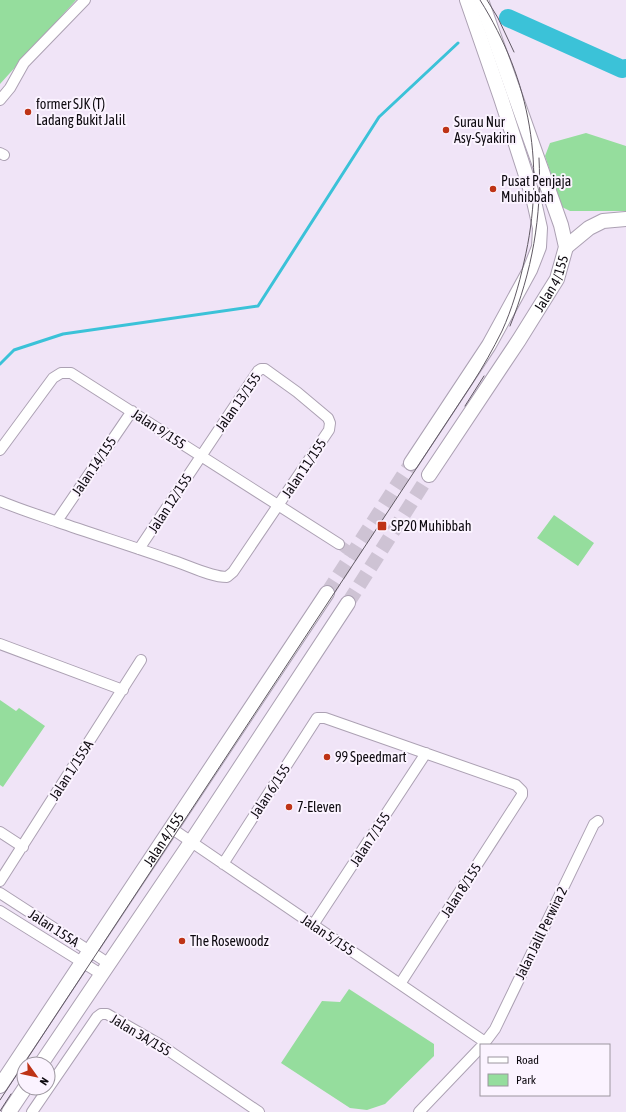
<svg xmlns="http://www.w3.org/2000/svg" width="626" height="1112" viewBox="0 0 626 1112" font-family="'Asap Condensed',sans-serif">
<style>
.green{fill:#95dd9d}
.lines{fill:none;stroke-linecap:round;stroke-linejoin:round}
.stream{stroke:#3bc2d8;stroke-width:3}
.river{stroke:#3bc2d8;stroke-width:18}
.street-tunnel{stroke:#cec3d4;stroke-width:10;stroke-dasharray:10 5;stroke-linecap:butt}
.secondary-tunnel{stroke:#cec3d4;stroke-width:14;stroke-dasharray:14 7;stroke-linecap:butt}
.street-casing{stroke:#aca1b3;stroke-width:12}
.secondary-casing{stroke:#aca1b3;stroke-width:16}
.street{stroke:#fff;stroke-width:10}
.secondary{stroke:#fff;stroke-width:14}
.tram{stroke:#605963;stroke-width:1}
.poi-dot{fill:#be3316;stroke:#fbf3ff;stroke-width:1.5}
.labels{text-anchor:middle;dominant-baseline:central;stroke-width:4;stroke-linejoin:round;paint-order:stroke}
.poi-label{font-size:14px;fill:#0e0a10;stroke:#fbf3ff;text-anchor:start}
.street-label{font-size:14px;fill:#0e0a10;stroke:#fbf3ff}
</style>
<rect width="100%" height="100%" fill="#f0e4f7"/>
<path class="green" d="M 0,0 L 76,0 L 0,84 Z
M 586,133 L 626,146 L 626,211 L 570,211 L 562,207 L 545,156 L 550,143 Z
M 554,515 L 594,543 L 578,566 L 537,538 Z
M 0,700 L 16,711 L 19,708 L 45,726 L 3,787 L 0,785 Z
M 349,989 L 434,1044 L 434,1056 L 385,1104 L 367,1110 L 350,1108 L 281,1063 L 322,1001 L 340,1002 Z"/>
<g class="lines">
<path class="stream" d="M 0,364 L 14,350 L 63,334 L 258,306 L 379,117 L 458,43"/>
<path class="river" d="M 508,18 L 622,69 L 626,68"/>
<path class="street-tunnel" d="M 339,544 L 353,554"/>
<path class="secondary-tunnel" d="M 327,593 L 411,463
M 348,603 L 429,475"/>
<defs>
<path id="street" d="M 0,100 L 10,88 L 24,63 L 85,0
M 0,153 L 4,155
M 0,450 L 53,378 L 61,373 L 71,373 L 339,544
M 0,501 C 19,509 38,515 58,522 C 96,535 134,547 171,560 C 188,565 210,577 227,577 L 233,572 L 329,430 L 330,423 L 328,418 L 297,392 L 265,369 L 261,369 L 258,371 L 139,549
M 57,521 L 132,411
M 0,644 L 123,690
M 171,828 L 485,1042
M 0,832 L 23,847
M 223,864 L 317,718 L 325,718 L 516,785 L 522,791 L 522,795 L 400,984
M 0,881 L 141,660
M 0,893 L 108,963
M 0,911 L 101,974
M 313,925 L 426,753
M 483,1045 L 495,1029 L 594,824 L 598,821
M 32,1112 L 97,1017 L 101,1014 L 107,1014 L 159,1044 L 259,1112
M 419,1112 L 481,1047"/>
<g id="secondary">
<path d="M 566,247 L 589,228 L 603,221 L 626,219"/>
<path d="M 411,463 L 489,345 L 530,270 L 539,247 L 540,228 L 533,197 L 501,98 L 467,0"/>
<path id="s1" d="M 429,475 L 519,340 L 557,279 L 566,247 L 561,225 L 481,0"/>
<path d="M 41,1064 L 191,842 L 348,603"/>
<path id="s2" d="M 0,1086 L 327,593"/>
<path d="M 9,1112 L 25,1088"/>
</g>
</defs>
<use href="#street" class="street-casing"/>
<use href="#secondary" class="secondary-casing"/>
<use href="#street" class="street"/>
<use href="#secondary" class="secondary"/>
<path class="tram" d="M 487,0 L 498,18 L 514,52
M 510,326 C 532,272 542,216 539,158
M 465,406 L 484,376
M 0,1100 L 472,384 C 483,367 493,349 502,331 C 512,309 519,285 524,262 C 546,168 531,81 480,0
M 0,1111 L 11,1094"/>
</g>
<g class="poi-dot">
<circle cx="28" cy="112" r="4"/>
<circle cx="446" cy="130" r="4"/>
<circle cx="493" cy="189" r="4"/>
<rect x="377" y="521" width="10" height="10" rx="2"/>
<circle cx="327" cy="757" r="4"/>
<circle cx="289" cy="807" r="4"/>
<circle cx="182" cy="941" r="4"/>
</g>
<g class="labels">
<g class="poi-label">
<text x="36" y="104">former SJK (T)<tspan x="36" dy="16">Ladang Bukit Jalil</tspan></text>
<text x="454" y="122">Surau Nur<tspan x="454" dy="16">Asy-Syakirin</tspan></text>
<text x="501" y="181">Pusat Penjaja<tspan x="501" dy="16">Muhibbah</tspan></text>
<text x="391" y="526">SP20 Muhibbah</text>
<text x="335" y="757">99 Speedmart</text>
<text x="297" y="807">7-Eleven</text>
<text x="190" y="941">The Rosewoodz</text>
</g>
<g class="street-label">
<text stroke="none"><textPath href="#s1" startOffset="228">Jalan 4/155</textPath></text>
<text transform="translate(238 402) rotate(-55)">Jalan 13/155</text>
<text transform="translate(159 429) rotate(33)">Jalan 9/155</text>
<text transform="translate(94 466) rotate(-56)">Jalan 14/155</text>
<text transform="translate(304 468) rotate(-56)">Jalan 11/155</text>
<text transform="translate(170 503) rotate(-57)">Jalan 12/155</text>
<text transform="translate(71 770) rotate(-57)">Jalan 1/155A</text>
<text transform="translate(270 791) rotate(-57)">Jalan 6/155</text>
<text transform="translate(370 839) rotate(-57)">Jalan 7/155</text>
<text stroke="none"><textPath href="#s2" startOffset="296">Jalan 4/155</textPath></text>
<text transform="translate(461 890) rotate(-57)">Jalan 8/155</text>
<text transform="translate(54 928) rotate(33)">Jalan 155A</text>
<text transform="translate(541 933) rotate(-64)">Jalan Jalil Perwira 2</text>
<text transform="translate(328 935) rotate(34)">Jalan 5/155</text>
<text transform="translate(141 1035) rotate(31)">Jalan 3A/155</text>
</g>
</g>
<rect x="480" y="1044" width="130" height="52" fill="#fbf3ff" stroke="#9c969f"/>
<rect x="488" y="1057" width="20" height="6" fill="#ffffff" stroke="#9c969f"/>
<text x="516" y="1064" font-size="12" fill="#0e0a10">Road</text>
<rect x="488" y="1074" width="20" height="12" fill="#95dd9d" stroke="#9c969f"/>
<text x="516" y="1084" font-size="12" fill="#0e0a10">Park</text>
<g transform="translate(36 1076) rotate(123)"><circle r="19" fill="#fbf3ff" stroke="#9c969f"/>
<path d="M0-3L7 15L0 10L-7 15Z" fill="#be3316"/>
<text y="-6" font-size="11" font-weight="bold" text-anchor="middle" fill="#0e0a10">N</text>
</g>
</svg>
